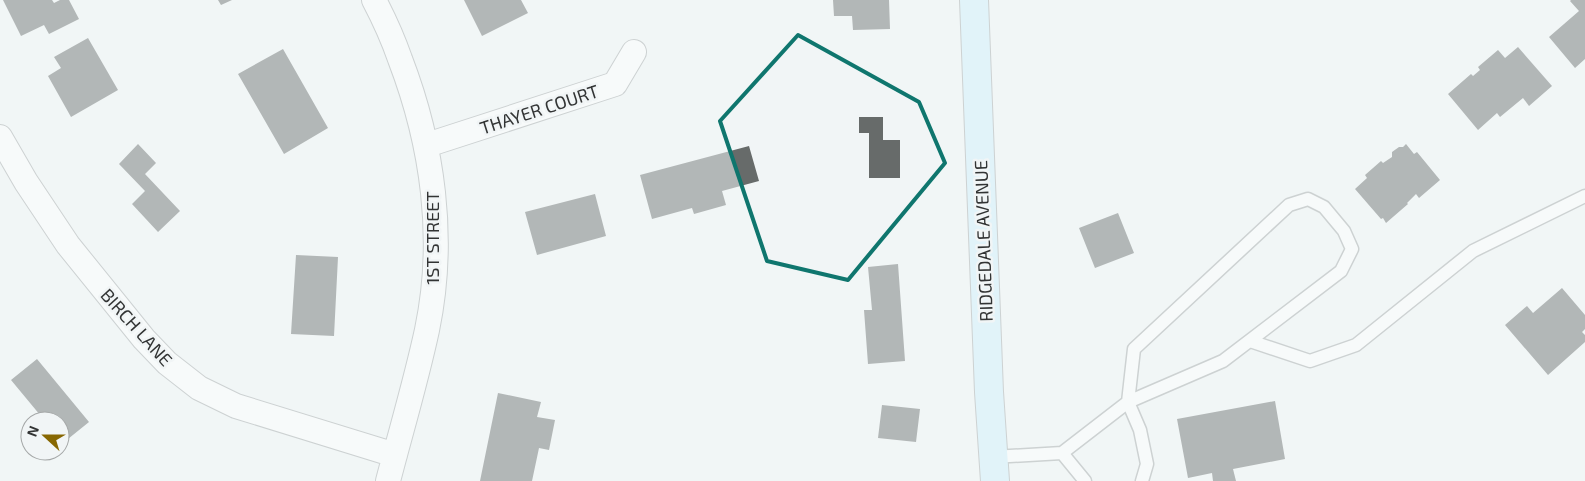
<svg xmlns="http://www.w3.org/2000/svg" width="1585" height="481" viewBox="0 0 1585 481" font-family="'Exo 2',sans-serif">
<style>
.building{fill:#676b6a}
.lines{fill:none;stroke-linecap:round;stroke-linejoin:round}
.lane-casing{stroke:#a2a6a7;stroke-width:15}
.street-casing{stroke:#a2a6a7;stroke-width:26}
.secondary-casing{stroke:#a2a6a7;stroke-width:30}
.lane{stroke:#fff;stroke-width:12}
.street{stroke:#fff;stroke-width:24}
.secondary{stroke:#ceeffc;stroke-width:28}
.marked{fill:none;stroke:#0f766e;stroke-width:4;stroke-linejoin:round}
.labels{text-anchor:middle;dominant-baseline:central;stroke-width:5;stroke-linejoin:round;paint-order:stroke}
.street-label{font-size:18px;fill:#323434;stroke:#f1f5f6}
</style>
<rect width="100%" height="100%" fill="#f1f5f6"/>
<path class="building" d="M 3,0 L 52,0 L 54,3 L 60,0 L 69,0 L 79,19 L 49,34 L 44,25 L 21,36 Z
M 218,0 L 232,0 L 221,5 Z
M 464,0 L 521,0 L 528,13 L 482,36 Z
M 833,0 L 889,0 L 890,29 L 853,30 L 852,16 L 834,16 Z
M 1571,0 L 1585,0 L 1585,59 L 1575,68 L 1549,37 L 1579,11 L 1570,1 Z
M 88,38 L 118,90 L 71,117 L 48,76 L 61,68 L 54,57 Z
M 1518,47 L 1552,86 L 1529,106 L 1523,98 L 1500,117 L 1497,113 L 1478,130 L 1448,94 L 1471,74 L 1473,76 L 1480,70 L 1478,67 L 1498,50 L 1505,58 Z
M 283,49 L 328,128 L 284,154 L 238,74 Z
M 859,117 L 883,117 L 883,140 L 900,140 L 900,178 L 869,178 L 869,133 L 859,133 Z
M 138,144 L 156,163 L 145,174 L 180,211 L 158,232 L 132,204 L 145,191 L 119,164 Z
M 1406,144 L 1414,154 L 1417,152 L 1440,180 L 1419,198 L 1416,194 L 1407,203 L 1408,204 L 1386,223 L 1383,218 L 1381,219 L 1355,189 L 1367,178 L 1365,175 L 1381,161 L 1383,163 L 1392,157 L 1392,152 L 1399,147 L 1403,147 Z
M 749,146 L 759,181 L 722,191 L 726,205 L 694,214 L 692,208 L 652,219 L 640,175 Z
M 595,194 L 606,236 L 537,255 L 525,212 Z
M 1118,213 L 1134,253 L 1095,268 L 1079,228 Z
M 296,255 L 338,257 L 334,336 L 291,334 Z
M 898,264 L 905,361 L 868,364 L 864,310 L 872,310 L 868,267 Z
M 1562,288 L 1585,315 L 1585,329 L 1582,332 L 1585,335 L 1585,342 L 1548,375 L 1505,325 L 1527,306 L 1533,313 Z
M 37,359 L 89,422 L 63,443 L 60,439 L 60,421 L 45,421 L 11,380 Z
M 498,393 L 541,402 L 537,417 L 555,420 L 549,450 L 539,448 L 532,481 L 480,481 Z
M 1275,401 L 1285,459 L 1233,469 L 1236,481 L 1213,481 L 1212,473 L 1188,478 L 1177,419 Z
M 882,405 L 920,409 L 916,442 L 878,438 Z"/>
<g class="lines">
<defs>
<path id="lane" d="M 1250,341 L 1310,361 L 1356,345 L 1473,251 L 1585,196
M 1062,453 L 1085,481
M 993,457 L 1062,453 L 1128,402 L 1223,361 L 1341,271 L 1352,249 L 1344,231 L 1324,207 L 1308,199 L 1289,205 L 1134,349 L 1128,402 L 1140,430 L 1147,464 L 1142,481"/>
<path id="street" d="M 374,0 C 384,19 393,39 400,59 C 433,145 446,239 427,330 C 416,381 401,431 388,481
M 0,137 L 26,182 L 68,245 L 144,339 L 167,363 L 199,388 L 236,406 L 395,455
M 427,145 L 615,84 L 634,52"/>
<path id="secondary" d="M 974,0 L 989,392 L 995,481"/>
</defs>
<use href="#lane" class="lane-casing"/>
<use href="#street" class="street-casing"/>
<use href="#secondary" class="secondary-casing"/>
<use href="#lane" class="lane"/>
<use href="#street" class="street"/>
<use href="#secondary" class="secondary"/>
</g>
<path d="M0 0H1585V481H0ZM 798,35 L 919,102 L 945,163 L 848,280 L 767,261 L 720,121 Z" fill="#f1f5f6" fill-opacity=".55" fill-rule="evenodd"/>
<path class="marked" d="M 798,35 L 919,102 L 945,163 L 848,280 L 767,261 L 720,121 Z"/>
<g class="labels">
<g class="street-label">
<text transform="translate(539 109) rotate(-18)">THAYER COURT</text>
<text transform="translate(432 238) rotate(-90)">1ST STREET</text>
<text transform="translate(983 241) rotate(-92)">RIDGEDALE AVENUE</text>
<text transform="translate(137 327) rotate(48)">BIRCH LANE</text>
</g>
</g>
<g transform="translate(45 436) rotate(291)"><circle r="24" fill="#f1f5f6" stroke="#a5a8a8"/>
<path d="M0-4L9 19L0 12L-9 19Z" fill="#876702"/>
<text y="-8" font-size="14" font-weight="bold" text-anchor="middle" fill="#323434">N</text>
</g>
</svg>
